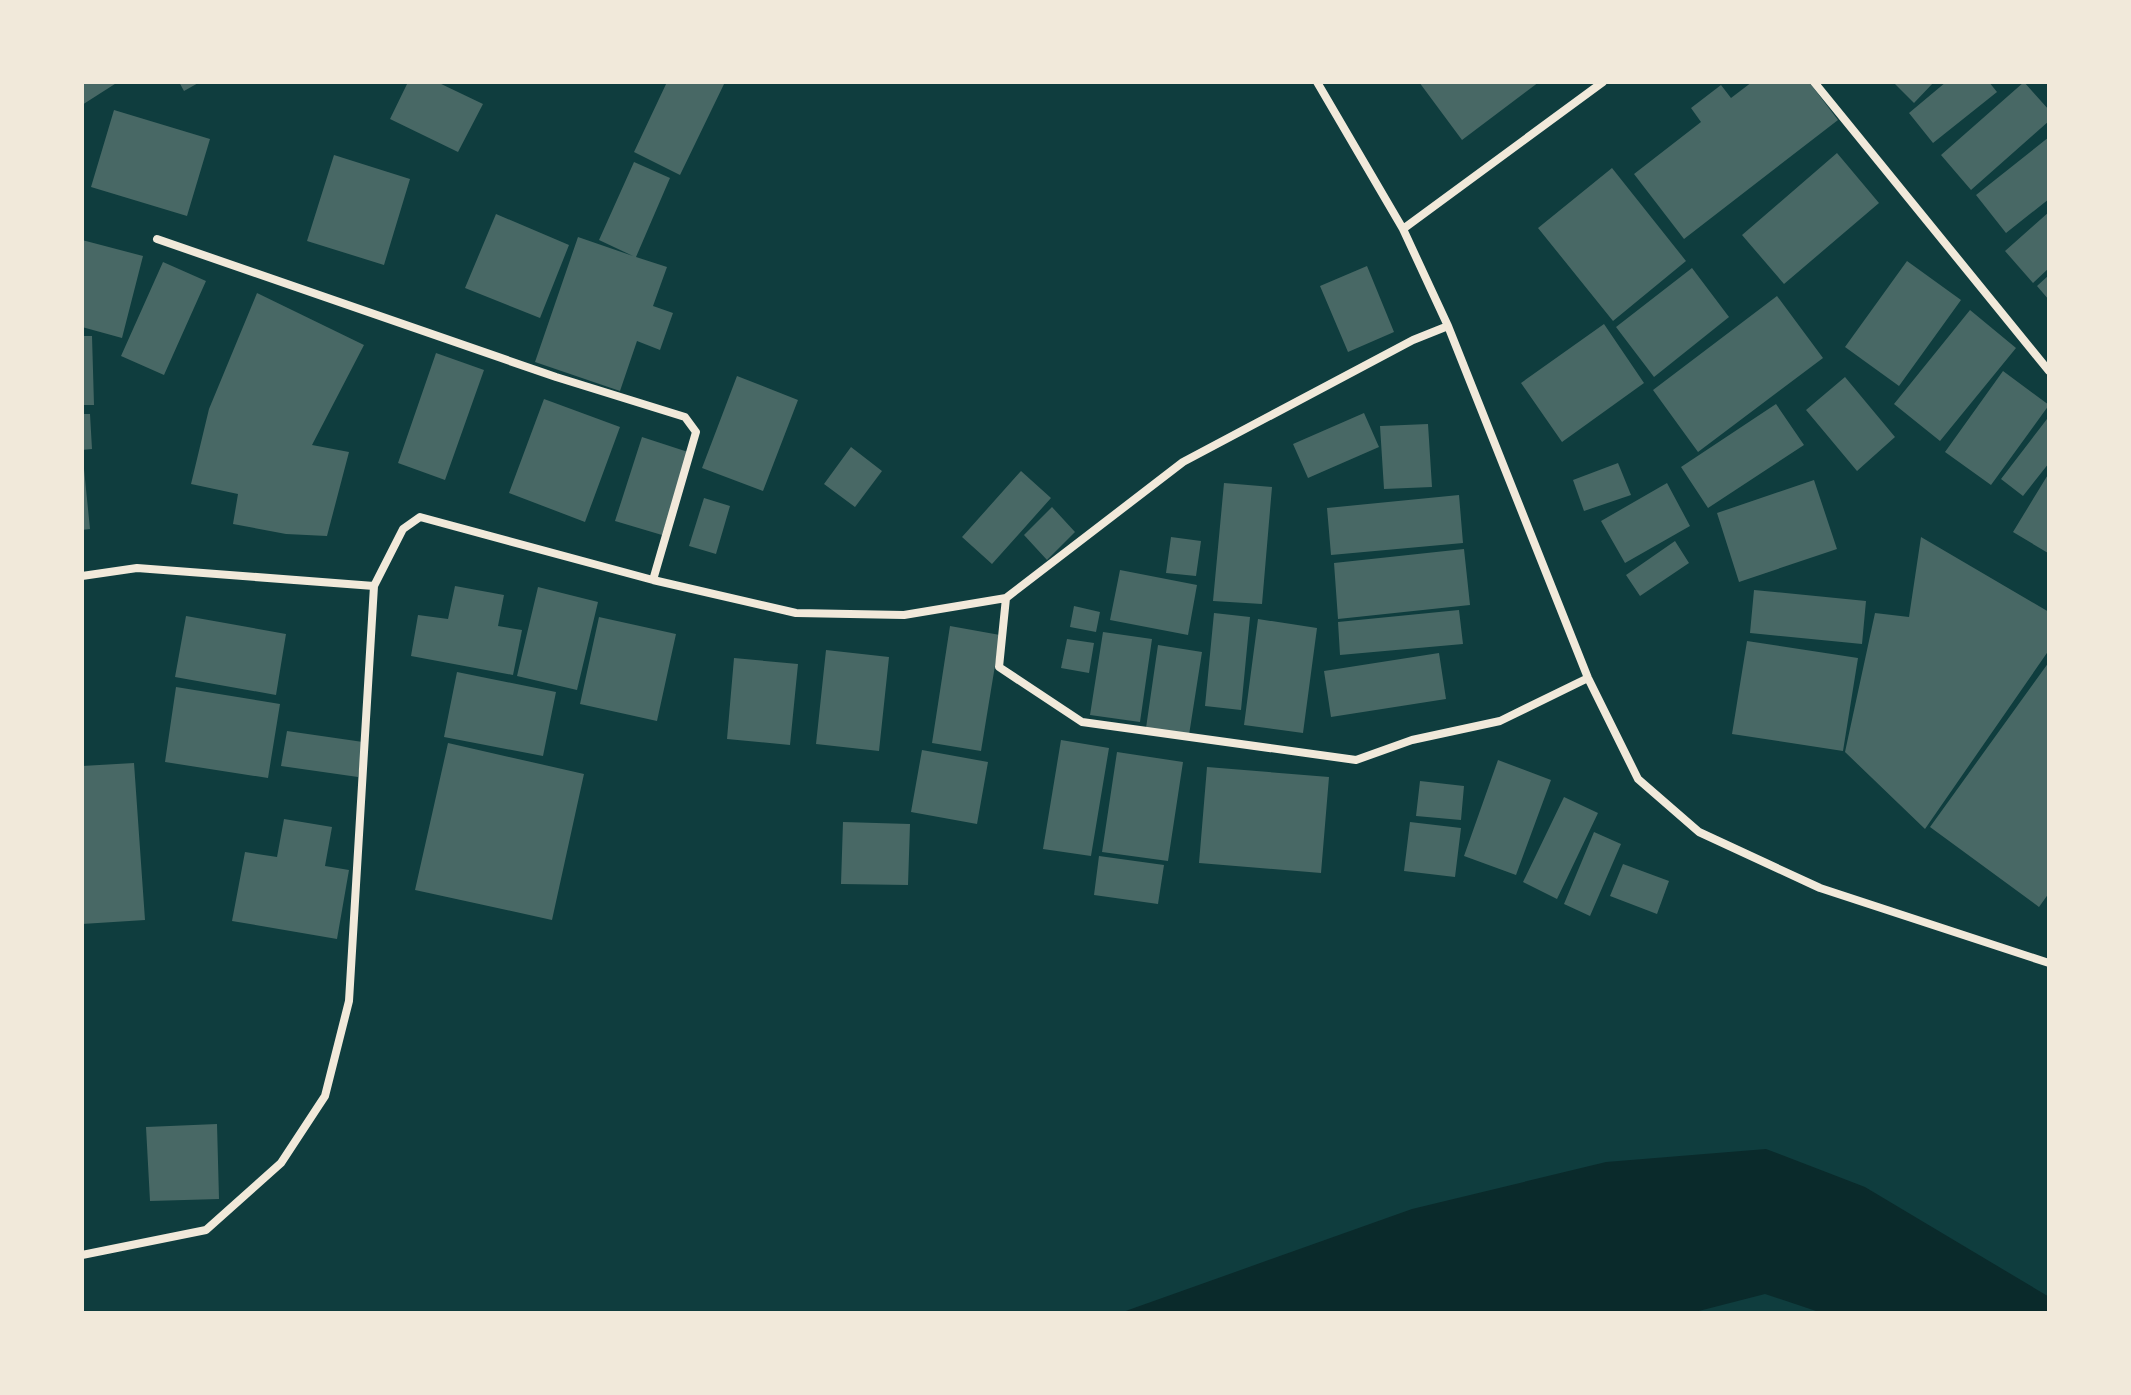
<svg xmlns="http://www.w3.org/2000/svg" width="2131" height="1395" viewBox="0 0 2131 1395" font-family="'Libre Baskerville',serif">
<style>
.water{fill:#0a2a2b}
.building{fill:#486865}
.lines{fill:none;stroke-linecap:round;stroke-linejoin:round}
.minor{stroke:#f1e9da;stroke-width:8}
</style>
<rect width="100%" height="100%" fill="#0f3d3e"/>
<path class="water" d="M 1766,1149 L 1865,1187 L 2046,1295 L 2049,1297 L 2049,1313 L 1822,1313 L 1765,1294 L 1691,1313 L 1120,1313 L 1412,1209 L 1606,1162 Z"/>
<path class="building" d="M 82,82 L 118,82 L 82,105 Z
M 179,82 L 200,82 L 184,91 Z
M 408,82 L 437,82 L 483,104 L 458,152 L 390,119 Z
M 667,82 L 725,82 L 680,175 L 634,152 Z
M 1419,82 L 1539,82 L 1462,140 Z
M 1752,82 L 1809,82 L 1838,120 L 1684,239 L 1634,174 L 1701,122 L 1691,108 L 1721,85 L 1731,98 Z
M 1893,82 L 1934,82 L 1914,103 Z
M 1946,82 L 1989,82 L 1997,92 L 1933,143 L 1909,113 Z
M 2024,82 L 2049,110 L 2049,121 L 1971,190 L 1941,155 Z
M 114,110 L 210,139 L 187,216 L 91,187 Z
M 2049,137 L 2049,199 L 2006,233 L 1976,195 Z
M 1837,153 L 1879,203 L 1784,284 L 1742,235 Z
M 334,155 L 410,179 L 384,265 L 307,241 Z
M 634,162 L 670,178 L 636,257 L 667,267 L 653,306 L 673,313 L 660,350 L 637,341 L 620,391 L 535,362 L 578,237 L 633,256 L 599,240 Z
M 1612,168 L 1686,261 L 1613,321 L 1538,228 Z
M 2049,212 L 2049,268 L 2033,283 L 2005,251 Z
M 496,214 L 569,245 L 540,318 L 465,288 Z
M 82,240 L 143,256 L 122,338 L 82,327 Z
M 1907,261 L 1961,300 L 1899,386 L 1845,347 Z
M 163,262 L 206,281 L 164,375 L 121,356 Z
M 1367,266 L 1394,332 L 1348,352 L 1320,286 Z
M 1692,268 L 1729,317 L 1654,377 L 1616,327 Z
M 2049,275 L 2049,300 L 2037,286 Z
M 257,293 L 364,345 L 312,445 L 349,452 L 327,536 L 286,534 L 233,524 L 238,494 L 191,484 L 209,409 Z
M 1777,296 L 1823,358 L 1698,452 L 1653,390 Z
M 1970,310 L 2016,348 L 1940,441 L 1894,404 Z
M 1604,324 L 1644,383 L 1562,442 L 1521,383 Z
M 82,336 L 92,336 L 94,405 L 82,405 Z
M 436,353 L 484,370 L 445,480 L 398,463 Z
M 2003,371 L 2049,405 L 1991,485 L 1945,452 Z
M 737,376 L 798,400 L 763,491 L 702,468 Z
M 1845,377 L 1895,437 L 1857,471 L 1806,410 Z
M 544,399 L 620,427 L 585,522 L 509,493 Z
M 1776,404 L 1804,445 L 1708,508 L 1681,467 Z
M 1364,413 L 1379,447 L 1308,478 L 1293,444 Z
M 82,414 L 90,414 L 92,449 L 82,450 Z
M 2047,419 L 2049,421 L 2049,463 L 2023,496 L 2001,479 Z
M 1428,424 L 1432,487 L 1384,489 L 1380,426 Z
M 642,437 L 688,452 L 662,535 L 615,521 Z
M 851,447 L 882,471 L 855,507 L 824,484 Z
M 1618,463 L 1631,495 L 1584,511 L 1573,480 Z
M 82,469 L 84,469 L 90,529 L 82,530 Z
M 1021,471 L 1051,498 L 992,564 L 962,537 Z
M 2049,473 L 2049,551 L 2048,553 L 2013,532 Z
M 1814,480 L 1837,549 L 1739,582 L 1717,513 Z
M 1224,483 L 1272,487 L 1262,604 L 1213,601 Z
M 1667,483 L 1690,526 L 1625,563 L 1601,521 Z
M 1459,495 L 1463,543 L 1331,555 L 1327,508 Z
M 704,498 L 730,506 L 716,554 L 689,546 Z
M 1052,507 L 1075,532 L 1047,560 L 1024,535 Z
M 1171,537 L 1201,541 L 1196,576 L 1166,573 Z
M 1921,537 L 2049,612 L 2049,650 L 1925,829 L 1845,752 L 1875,613 L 1909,617 Z
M 1675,541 L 1689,563 L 1640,596 L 1626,575 Z
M 1464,549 L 1470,605 L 1338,619 L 1334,563 Z
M 1120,570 L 1197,585 L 1188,635 L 1110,620 Z
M 455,586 L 504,595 L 498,626 L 522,630 L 513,675 L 411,656 L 418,615 L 448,619 Z
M 538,587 L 598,602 L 577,690 L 517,676 Z
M 1754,590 L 1866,601 L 1862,644 L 1750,633 Z
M 1074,606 L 1100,612 L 1096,632 L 1070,627 Z
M 1459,610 L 1463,644 L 1340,655 L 1338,622 Z
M 1214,613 L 1250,617 L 1241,710 L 1205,706 Z
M 186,616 L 286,634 L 276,695 L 175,677 Z
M 599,617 L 676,634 L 657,721 L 580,704 Z
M 1258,619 L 1317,628 L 1303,733 L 1244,725 Z
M 950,626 L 1000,635 L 981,751 L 932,743 Z
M 1103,632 L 1152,639 L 1140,722 L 1090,715 Z
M 1067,639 L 1094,643 L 1089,673 L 1061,668 Z
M 1747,641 L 1858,658 L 1843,751 L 1732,734 Z
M 1158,645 L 1202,652 L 1189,735 L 1146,728 Z
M 826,650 L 889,657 L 879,751 L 816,744 Z
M 1439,653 L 1446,699 L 1331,717 L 1324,671 Z
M 734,658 L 798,664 L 790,745 L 727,739 Z
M 2049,662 L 2049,893 L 2039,907 L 1930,827 Z
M 457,672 L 556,692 L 543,756 L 444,737 Z
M 176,687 L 280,704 L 268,778 L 165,762 Z
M 287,731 L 363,742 L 358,777 L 281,766 Z
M 1061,740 L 1109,748 L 1091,856 L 1043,849 Z
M 448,743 L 584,774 L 552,920 L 415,890 Z
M 922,750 L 988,762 L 977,824 L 911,812 Z
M 1117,752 L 1183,762 L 1168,861 L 1102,852 Z
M 1498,760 L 1551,780 L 1516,875 L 1464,856 Z
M 134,763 L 145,920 L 82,924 L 82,766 Z
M 1207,767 L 1329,777 L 1321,873 L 1199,863 Z
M 1420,781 L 1464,786 L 1461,820 L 1416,816 Z
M 1564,797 L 1598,813 L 1557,899 L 1523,882 Z
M 284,819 L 332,827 L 325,866 L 349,870 L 337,939 L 232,921 L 245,852 L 277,857 Z
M 843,822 L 910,824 L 908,885 L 841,884 Z
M 1410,822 L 1461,828 L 1455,877 L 1404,871 Z
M 1594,832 L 1621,844 L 1590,916 L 1564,904 Z
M 1099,856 L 1164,865 L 1158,904 L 1094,895 Z
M 1623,864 L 1669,881 L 1657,914 L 1610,896 Z
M 217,1124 L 219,1199 L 150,1201 L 146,1127 Z"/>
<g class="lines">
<path class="minor" d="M 1317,82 L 1403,229 L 1448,326 L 1588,678 L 1638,779 L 1699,832 L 1820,888 L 2049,963
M 1814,82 L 2049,371
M 1403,229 L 1603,82
M 157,239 L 556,377 L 685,417 L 696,432 L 653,580
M 82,576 L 137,568 L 374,586 L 403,529 L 420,517 L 653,580 L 796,613 L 904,615 L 1006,598 L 1183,462 L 1413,340 L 1448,326
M 1006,598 L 999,667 L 1082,722 L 1356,760 L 1412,740 L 1500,721 L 1588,678
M 82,1255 L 206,1230 L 281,1163 L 325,1096 L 349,1001 L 374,586"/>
</g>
<rect width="2131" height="1395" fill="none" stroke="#f1e9da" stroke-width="168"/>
</svg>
